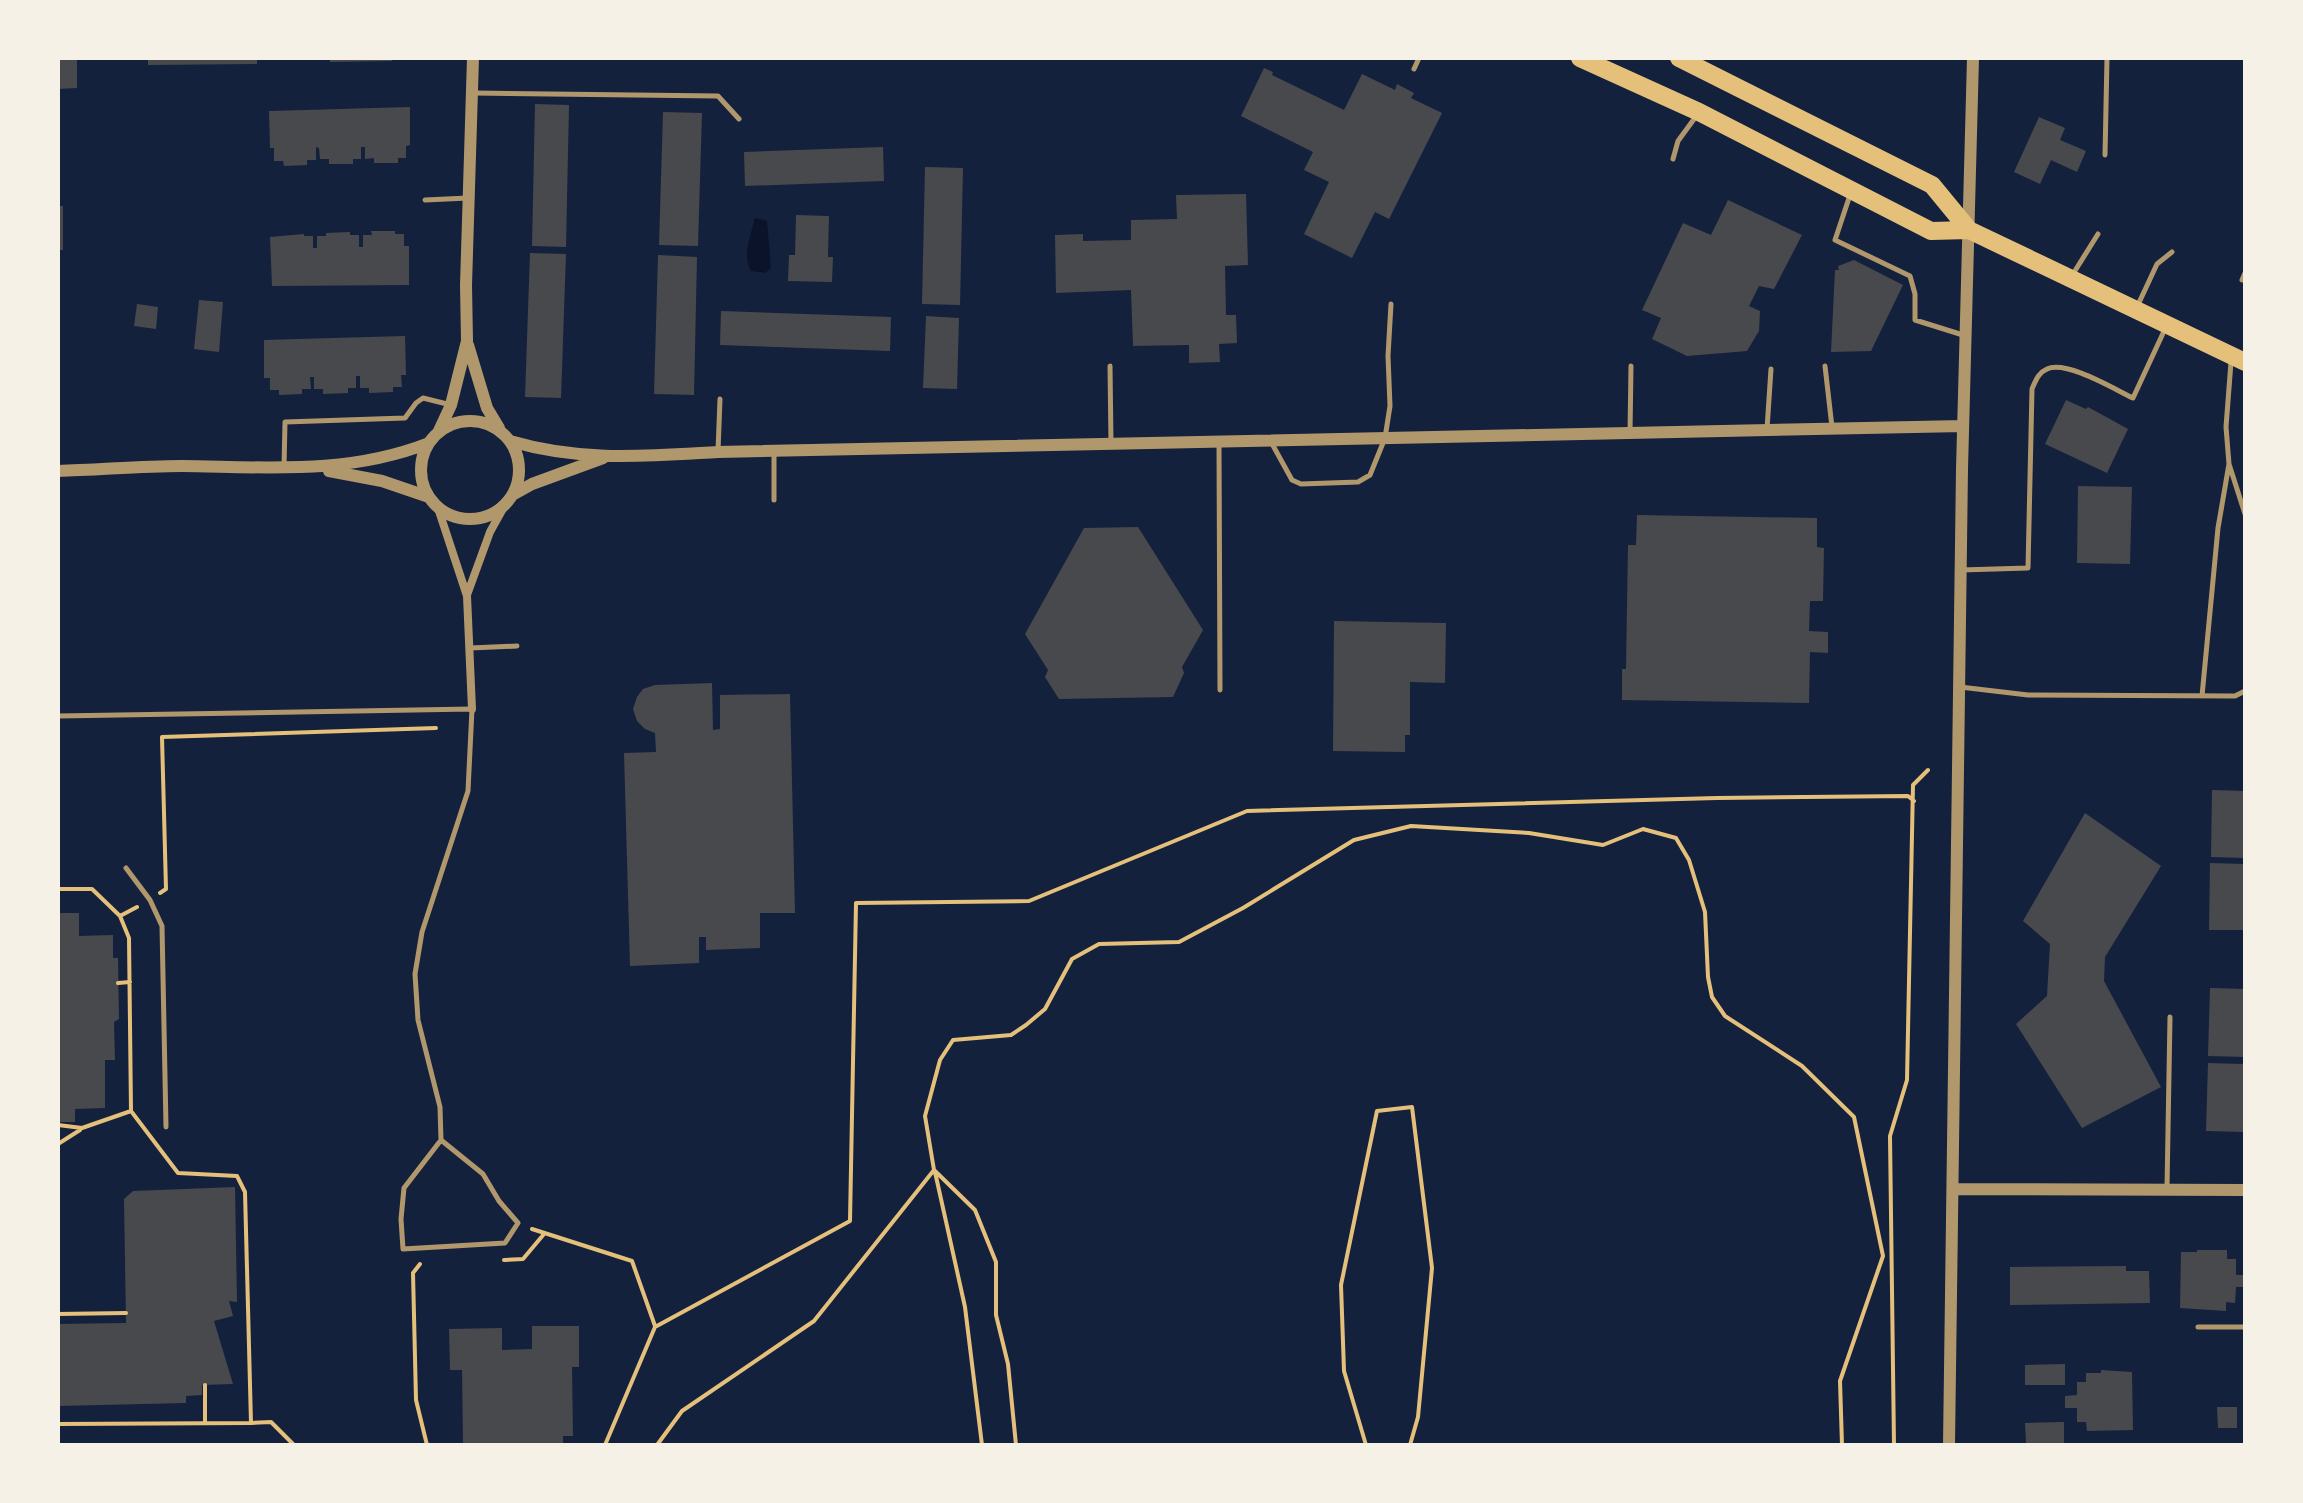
<svg xmlns="http://www.w3.org/2000/svg" width="2303" height="1503" viewBox="0 0 2303 1503" font-family="Spectral,serif">
<style>
.water{fill:#0b132b}
.building{fill:#48494c}
.lines{fill:none;stroke-linecap:round;stroke-linejoin:round}
.path{stroke:#e5c07b;stroke-width:4}
.service{stroke:#b1986c;stroke-width:5}
.minor{stroke:#b1986c;stroke-width:8}
.tertiary{stroke:#b1986c;stroke-width:12}
.trunk{stroke:#e5c07b;stroke-width:18}
</style>
<rect width="100%" height="100%" fill="#14213d"/>
<path class="water" d="M 755,218 L 767,221 L 771,268 L 765,273 L 751,271 C 742,256 751,234 755,218 Z"/>
<path class="building" d="M 58,58 L 77,58 L 77,88 L 58,89 Z
M 148,58 L 257,58 L 257,64 L 148,65 Z
M 330,58 L 392,58 L 392,61 L 330,62 Z
M 1264,68 L 1273,72 L 1272,75 L 1344,110 L 1362,74 L 1395,90 L 1397,84 L 1414,93 L 1411,98 L 1442,113 L 1389,219 L 1375,212 L 1352,258 L 1304,234 L 1329,182 L 1304,170 L 1313,152 L 1241,116 Z
M 535,104 L 569,105 L 566,247 L 532,246 Z
M 410,107 L 410,145 L 406,146 L 406,158 L 398,158 L 398,163 L 374,163 L 374,158 L 365,159 L 365,147 L 361,147 L 361,159 L 353,159 L 353,164 L 329,164 L 329,159 L 320,159 L 319,148 L 316,147 L 316,160 L 307,160 L 307,165 L 284,166 L 283,161 L 274,161 L 274,148 L 270,148 L 269,111 Z
M 663,112 L 702,113 L 698,246 L 659,245 Z
M 2039,117 L 2065,128 L 2060,140 L 2086,151 L 2077,172 L 2051,160 L 2040,184 L 2014,172 Z
M 883,147 L 884,181 L 745,186 L 744,152 Z
M 925,167 L 963,168 L 960,305 L 922,304 Z
M 1246,194 L 1248,265 L 1225,266 L 1226,315 L 1236,315 L 1237,343 L 1219,344 L 1220,362 L 1189,363 L 1189,345 L 1133,346 L 1131,290 L 1056,293 L 1055,235 L 1083,234 L 1083,241 L 1131,240 L 1131,220 L 1177,219 L 1176,195 Z
M 1728,200 L 1802,235 L 1774,289 L 1759,286 L 1749,306 L 1760,311 L 1759,331 L 1747,351 L 1687,356 L 1652,339 L 1661,318 L 1642,310 L 1683,223 L 1711,235 Z
M 58,206 L 63,206 L 63,250 L 58,250 Z
M 796,215 L 829,216 L 828,257 L 833,257 L 832,282 L 788,281 L 789,255 L 795,255 Z
M 371,231 L 395,231 L 395,234 L 404,234 L 404,246 L 409,246 L 409,285 L 272,286 L 270,237 L 304,234 L 304,236 L 313,236 L 313,248 L 317,248 L 317,236 L 326,236 L 326,233 L 350,232 L 350,235 L 359,235 L 359,247 L 363,247 L 363,235 L 372,235 Z
M 530,253 L 566,254 L 561,398 L 525,397 Z
M 658,255 L 697,257 L 694,395 L 654,394 Z
M 1854,260 L 1903,285 L 1871,351 L 1831,352 L 1835,270 L 1839,270 L 1838,266 Z
M 199,300 L 223,302 L 219,352 L 194,349 Z
M 137,304 L 158,307 L 156,329 L 134,326 Z
M 721,311 L 891,317 L 890,351 L 720,345 Z
M 926,316 L 959,318 L 957,389 L 923,388 Z
M 405,336 L 406,375 L 401,375 L 402,387 L 393,387 L 393,392 L 369,393 L 369,388 L 360,388 L 360,376 L 356,376 L 356,388 L 348,388 L 348,393 L 323,394 L 323,389 L 314,389 L 314,377 L 310,377 L 311,389 L 302,389 L 302,394 L 279,395 L 279,390 L 270,390 L 270,378 L 264,378 L 264,340 Z
M 2066,400 L 2086,409 L 2088,407 L 2128,429 L 2107,473 L 2045,444 Z
M 2078,486 L 2132,487 L 2130,564 L 2077,563 Z
M 1637,515 L 1817,518 L 1817,547 L 1824,548 L 1823,601 L 1810,601 L 1809,631 L 1828,632 L 1828,653 L 1810,652 L 1809,703 L 1622,700 L 1622,669 L 1626,669 L 1628,545 L 1636,545 Z
M 1138,527 L 1203,630 L 1182,667 L 1184,673 L 1173,697 L 1059,699 L 1045,677 L 1048,670 L 1025,634 L 1084,528 Z
M 1334,621 L 1446,623 L 1445,683 L 1410,682 L 1410,735 L 1405,735 L 1405,752 L 1333,751 Z
M 712,683 L 713,730 L 720,729 L 720,695 L 790,694 L 795,913 L 760,913 L 760,948 L 706,950 L 706,937 L 699,937 L 699,963 L 630,966 L 624,753 L 656,752 L 655,733 L 645,729 L 637,721 L 633,709 L 637,697 L 643,689 L 655,685 Z
M 2212,790 L 2245,791 L 2245,858 L 2211,857 Z
M 2085,813 L 2161,866 L 2105,957 L 2104,981 L 2161,1087 L 2082,1128 L 2016,1024 L 2047,996 L 2050,944 L 2023,921 Z
M 2210,863 L 2245,864 L 2245,930 L 2209,930 Z
M 58,913 L 79,913 L 79,936 L 113,935 L 113,958 L 118,958 L 119,1019 L 114,1022 L 115,1060 L 105,1060 L 105,1108 L 75,1109 L 75,1122 L 58,1122 Z
M 2210,988 L 2245,989 L 2245,1057 L 2208,1056 Z
M 2208,1063 L 2245,1064 L 2245,1132 L 2206,1131 Z
M 235,1187 L 237,1302 L 229,1301 L 233,1316 L 214,1321 L 233,1384 L 202,1385 L 202,1395 L 186,1396 L 186,1403 L 58,1406 L 58,1324 L 126,1323 L 124,1199 L 133,1191 Z
M 2197,1250 L 2227,1250 L 2227,1259 L 2236,1259 L 2236,1275 L 2245,1275 L 2245,1287 L 2236,1287 L 2235,1303 L 2226,1302 L 2226,1311 L 2180,1308 L 2181,1252 L 2197,1252 Z
M 2126,1266 L 2126,1271 L 2149,1271 L 2150,1303 L 2010,1305 L 2010,1267 Z
M 532,1326 L 579,1326 L 579,1367 L 572,1367 L 573,1436 L 563,1436 L 563,1445 L 463,1443 L 462,1370 L 450,1370 L 449,1329 L 502,1328 L 502,1350 L 532,1349 Z
M 2065,1364 L 2065,1385 L 2025,1385 L 2025,1365 Z
M 2101,1370 L 2132,1372 L 2133,1430 L 2087,1431 L 2086,1422 L 2077,1422 L 2077,1408 L 2065,1408 L 2065,1396 L 2077,1395 L 2077,1382 L 2086,1382 L 2086,1373 L 2101,1373 Z
M 2217,1407 L 2237,1407 L 2237,1428 L 2218,1428 Z
M 2064,1422 L 2064,1443 L 2026,1443 L 2025,1423 Z"/>
<g class="lines">
<path class="path" d="M 58,889 L 92,889 L 120,916
M 160,893 L 166,889 L 162,737 L 436,728
M 137,907 L 120,916 L 129,938 L 131,1111 L 178,1173 L 237,1176 L 245,1192 L 251,1423 L 271,1422 L 294,1445
M 118,983 L 130,982
M 58,1125 L 82,1128 L 131,1111
M 58,1144 L 80,1130
M 935,1172 L 965,1307 L 982,1445
M 532,1229 L 632,1261 L 655,1326
M 504,1260 L 523,1259 L 544,1234
M 420,1264 L 413,1273 L 416,1400 L 427,1445
M 58,1314 L 126,1313
M 205,1385 L 205,1423
M 58,1424 L 251,1423
M 605,1445 L 655,1327 L 850,1221 L 856,903 L 1029,901 L 1247,811 L 1717,798 L 1908,796 L 1914,801
M 657,1445 L 682,1411 L 814,1321 L 934,1170
M 1016,1445 L 1008,1364 L 996,1315 L 996,1262 L 975,1210 L 934,1170 L 925,1116 L 940,1060 L 953,1040 L 1011,1035 L 1026,1025 L 1045,1009 L 1072,959 L 1099,944 L 1179,942 L 1243,908 L 1354,840 L 1411,826 L 1529,833 L 1603,845 L 1643,829 L 1676,838 L 1689,860 L 1705,912 L 1708,977 L 1712,997 L 1725,1016 L 1802,1066 L 1854,1117 L 1883,1256 L 1840,1381 L 1842,1445
M 1366,1445 L 1344,1371 L 1341,1285 L 1377,1111 L 1412,1107 L 1432,1268 L 1418,1417 L 1410,1445
M 1894,1445 L 1890,1136 L 1907,1080 L 1913,785 L 1928,770"/>
<path class="service" d="M 1414,69 L 1419,58
M 474,93 L 718,96 L 739,119
M 2105,155 L 2107,58
M 1673,159 L 1678,141 L 1697,115
M 1850,195 L 1835,240 L 1910,276 L 1915,294 L 1915,320 L 1963,335
M 425,200 L 468,198
M 2073,274 L 2098,234
M 2242,280 L 2245,273
M 2137,307 L 2157,264 L 2172,252
M 2231,362 L 2226,427 L 2229,464 L 2245,514
M 1110,366 L 1111,443
M 1825,366 L 1832,427
M 1767,429 L 1771,369
M 1630,433 L 1631,366
M 1271,442 L 1292,480 L 1301,484 L 1358,482 L 1370,475 L 1385,438 L 1390,406 L 1388,356 L 1391,304
M 1219,443 L 1220,690
M 718,451 L 720,399
M 284,467 L 285,422 L 405,418 L 416,403 L 423,398 L 451,405
M 774,500 L 774,452
M 1961,570 L 2028,568 L 2032,389 C 2036,380 2038,373 2047,369 C 2066,360 2114,389 2133,398 L 2165,329
M 470,648 L 517,646
M 1960,687 L 2028,695 L 2235,696 L 2245,691
M 2202,696 L 2218,528 L 2229,464
M 58,716 L 472,709 L 468,791 L 422,932 L 415,974 L 418,1020 L 440,1107 L 441,1140
M 126,868 L 150,900 L 162,926 L 166,1127
M 441,1140 L 483,1174 L 499,1201 L 518,1223 L 505,1243 L 403,1249 L 401,1219 L 404,1188 Z
M 2167,1188 L 2170,1017
M 2198,1327 L 2245,1327"/>
<path class="minor" d="M 438,508 L 467,596 L 472,709
M 467,595 L 490,532 L 505,505"/>
<path class="tertiary" d="M 468,345 L 487,408 L 499,428
M421 470a49 49 0 1 1 98 0a49 49 0 1 1-98 0Z
M 438,433 L 451,405 L 467,341 L 466,285 L 473,58
M 510,441 C 581,462 645,456 718,452 L 1963,426
M 58,471 C 99,470 140,466 181,466 C 267,467 347,475 429,443
M 329,471 L 382,481 L 429,497
M 514,494 L 532,484 L 603,458
M 1953,1189 L 2245,1190
M 1949,1445 L 1962,469 L 1973,58"/>
<path class="trunk" d="M 1580,58 L 1699,112 L 1931,231 L 1969,230
M 1679,58 L 1932,185 L 1969,230 L 2245,362"/>
</g>
<rect width="2303" height="1503" fill="none" stroke="#f6f1e7" stroke-width="120"/>
</svg>
